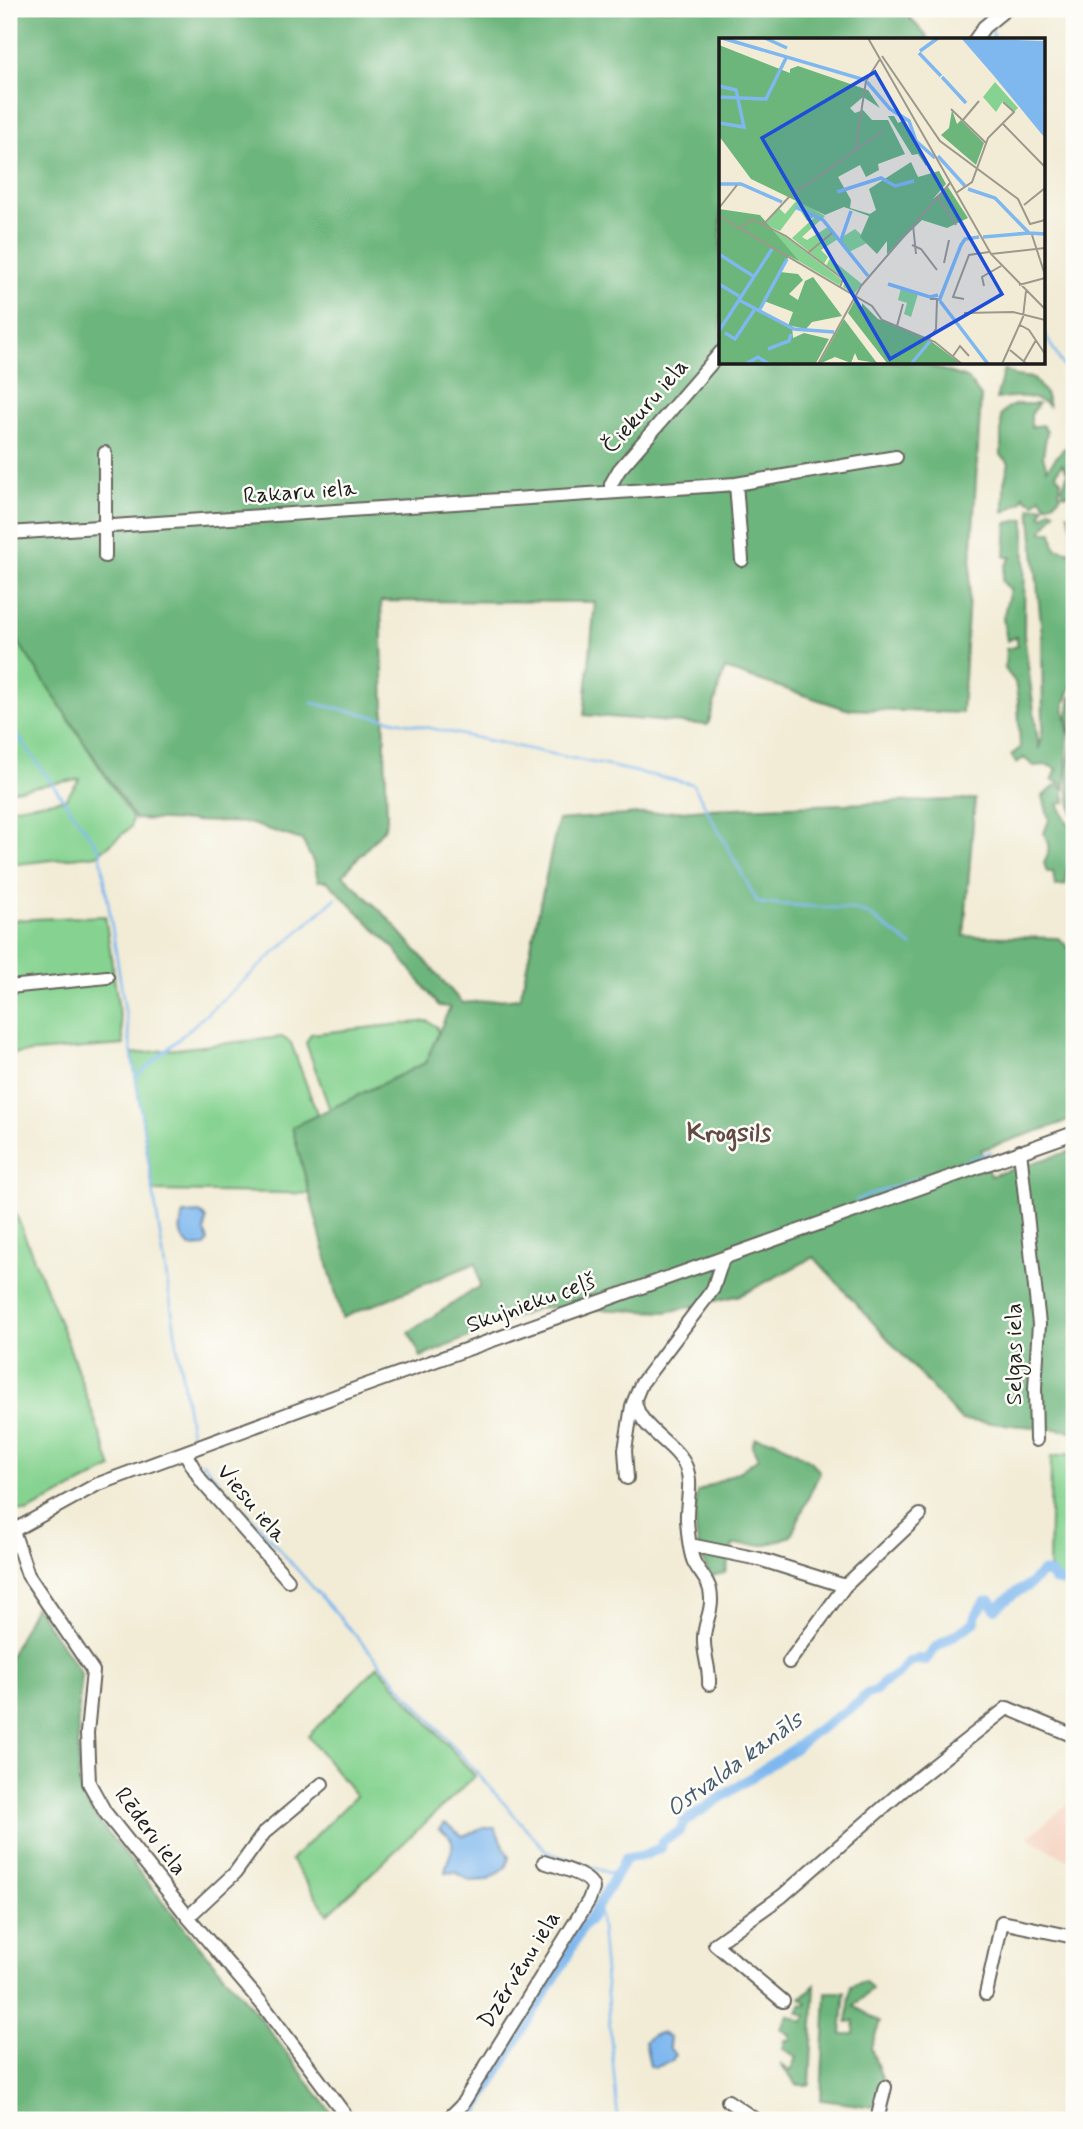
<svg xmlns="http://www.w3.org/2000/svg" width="1083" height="2129" viewBox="0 0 1083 2129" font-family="Mynerve,sans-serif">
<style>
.built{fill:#f5d3c1}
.green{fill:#86d391;stroke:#517856;stroke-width:2}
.forest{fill:#6cb57b;stroke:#44684c;stroke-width:2}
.water{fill:#7eb8ef;stroke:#4d6a86;stroke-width:2}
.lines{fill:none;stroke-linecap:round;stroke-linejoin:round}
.stream{stroke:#7eb8ef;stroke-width:2.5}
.canal{stroke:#7eb8ef;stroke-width:10}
.minor-casing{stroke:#67655d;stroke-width:16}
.minor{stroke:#fff;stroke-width:12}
.labels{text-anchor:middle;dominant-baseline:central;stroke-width:5;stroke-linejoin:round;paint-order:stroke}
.street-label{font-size:23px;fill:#1c1c1c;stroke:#fdfcf7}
.water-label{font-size:24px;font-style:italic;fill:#435a70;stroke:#fdfcf7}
.quarter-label{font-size:26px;font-weight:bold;fill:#624a45;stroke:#fdfcf7}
.inset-river{fill:none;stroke:#7eb8ef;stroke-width:3.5}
.inset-road{fill:none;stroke:#9c998c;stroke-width:2}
.view{fill:#1d4ed8;fill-opacity:0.15;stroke:#1d4ed8;stroke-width:3.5}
.inset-edge{fill:none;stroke:#1c1c1c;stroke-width:3.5}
</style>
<rect width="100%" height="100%" fill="#fdfcf7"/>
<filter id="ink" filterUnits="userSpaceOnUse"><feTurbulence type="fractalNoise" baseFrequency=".0143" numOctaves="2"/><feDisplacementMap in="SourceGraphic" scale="14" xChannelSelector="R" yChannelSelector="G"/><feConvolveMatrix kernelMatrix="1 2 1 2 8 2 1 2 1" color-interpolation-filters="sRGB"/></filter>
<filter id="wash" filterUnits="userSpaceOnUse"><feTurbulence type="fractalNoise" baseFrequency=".00686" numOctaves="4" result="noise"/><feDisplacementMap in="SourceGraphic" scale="28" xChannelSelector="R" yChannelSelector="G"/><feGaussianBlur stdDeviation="1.57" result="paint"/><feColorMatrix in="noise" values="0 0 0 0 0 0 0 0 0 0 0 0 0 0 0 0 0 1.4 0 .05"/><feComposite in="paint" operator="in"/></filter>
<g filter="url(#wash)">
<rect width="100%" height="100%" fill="#f2ecd6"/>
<path class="built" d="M 1074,1799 L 1074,1864 L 1028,1837 Z"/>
<path class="green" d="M 9,626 L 132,818 L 131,827 L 97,855 L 9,865 L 9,808 L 65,799 L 80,779 L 9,791 Z
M 105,916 L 124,1045 L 9,1054 L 9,920 Z
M 428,1021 L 437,1027 L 449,1185 L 358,1188 L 306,1043 L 311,1034 Z
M 282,1037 L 291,1043 L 343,1184 L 338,1194 L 153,1191 L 132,1054 Z
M 9,1197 L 69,1346 L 112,1468 L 27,1512 L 16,1510 L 9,1497 L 9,1377 L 11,1375 L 9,1370 Z
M 1074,1453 L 1074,1580 L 1049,1576 L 1051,1457 Z
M 378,1666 L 475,1776 L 328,1914 L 291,1860 L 356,1796 L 308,1736 Z"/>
<path class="forest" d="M 9,9 L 902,9 L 930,40 L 721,40 L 721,362 L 918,362 L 967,378 L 981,396 L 962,713 L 846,709 L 725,669 L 708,725 L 584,715 L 595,602 L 381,601 L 387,819 L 384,829 L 343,875 L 387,917 L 462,1003 L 520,998 L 558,820 L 707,809 L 975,799 L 964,936 L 1058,938 L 1074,952 L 1074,1119 L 981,1150 L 990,1176 L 1074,1150 L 1074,1431 L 961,1420 L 814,1257 L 741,1295 L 667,1312 L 540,1307 L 421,1357 L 409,1332 L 480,1286 L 476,1263 L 342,1318 L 292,1127 L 425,1063 L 450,1007 L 439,1006 L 393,947 L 327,881 L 318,881 L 315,866 L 302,840 L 248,823 L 135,819 L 9,628 Z
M 1004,369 L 1016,376 L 1033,378 L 1045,393 L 1049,406 C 1033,394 1016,396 996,399 Z
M 1017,404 L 1038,404 L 1031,415 L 1031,427 L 1042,425 L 1047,431 L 1043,456 L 1047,469 L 1062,450 L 1074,443 L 1074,495 L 1073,492 L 1065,495 L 1062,489 L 1068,473 L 1062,464 L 1056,474 L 1061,481 L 1059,492 L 1062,494 L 1055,502 L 1046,505 L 1041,497 L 1035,503 L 1026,499 L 1024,495 L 1022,502 L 1004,512 L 1004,483 L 1009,463 L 1001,455 L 1001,415 L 1007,408 Z
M 1044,506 L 1041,514 L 1043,517 L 1051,509 L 1055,512 L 1042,532 L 1052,532 L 1055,548 L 1071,552 L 1072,527 L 1068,514 L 1074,518 L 1074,576 L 1070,618 L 1074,647 L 1074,679 L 1064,705 L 1068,732 L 1065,789 L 1060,782 L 1052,781 L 1057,769 L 1047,765 L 1034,766 L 1024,758 L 1016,763 L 1011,755 L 1020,748 L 1018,700 L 1015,682 L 1005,669 L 1006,649 L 1018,646 L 1016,637 L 1007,641 L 1003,618 L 1010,590 L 1002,581 L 1005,566 L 1011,557 L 1005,557 L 1007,523 L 1025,519 L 1024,635 L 1039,749 L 1043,726 L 1042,635 L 1030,508 Z
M 1074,696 L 1074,821 L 1069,794 L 1068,768 L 1072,743 L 1068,716 L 1071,698 Z
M 1058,784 L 1063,790 L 1066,802 L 1058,804 L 1069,825 L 1074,822 L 1074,861 L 1067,869 L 1066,885 L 1055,886 L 1053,872 L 1047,872 L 1044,863 C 1051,851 1049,845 1044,833 L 1049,820 L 1043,796 Z
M 755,1438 L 774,1440 L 811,1461 L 820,1472 L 791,1536 L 767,1545 L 733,1545 L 725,1573 L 711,1576 C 694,1549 694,1523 697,1492 L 740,1471 L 758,1458 L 752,1446 Z
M 35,1606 L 81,1673 L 78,1718 L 79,1787 L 95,1817 L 185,1929 L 254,2010 L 337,2120 L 9,2120 L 9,1658 Z
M 865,1981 L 872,1989 L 854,2006 L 880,2022 L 871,2048 L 884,2084 L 873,2107 L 821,2100 L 826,1992 L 845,1992 L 841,2034 L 854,2034 L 854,2021 L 847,2022 L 851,1986 Z
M 815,1985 L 810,2085 L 797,2085 L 780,2064 L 791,2071 L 797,2057 L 783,2049 L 785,2040 L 790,2040 L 791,2036 L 781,2029 L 788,2015 L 803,2022 L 806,2016 L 798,2012 L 802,2004 L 806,2006 L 808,2003 L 801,1998 Z"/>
<path class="water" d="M 201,1213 L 206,1219 L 205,1232 L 208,1241 L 205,1246 L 190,1247 C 178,1237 179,1228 184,1214 Z
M 445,1823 L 463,1836 L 483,1828 L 495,1828 L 509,1857 L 506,1867 L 488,1880 L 470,1881 L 457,1873 L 445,1872 C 447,1854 464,1841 439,1829 Z
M 661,2033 L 670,2037 L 669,2047 L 675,2055 L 672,2061 L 654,2068 L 650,2066 L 645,2042 L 652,2035 Z"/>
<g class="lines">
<path class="stream" d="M 973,9 L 984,17
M 992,29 L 994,40
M 1043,331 L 1074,385
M 312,703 L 693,784 L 758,903 L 851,909 L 868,914 L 912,946
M 9,724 L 100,850 L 192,1440
M 136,1077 L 336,898
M 856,1200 L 991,1152
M 202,1462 L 547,1852 L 609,1873 L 617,1870
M 599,1904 L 618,2120"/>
<path class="canal" d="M 470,2120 L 531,2015 L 565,1961 L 581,1929 L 592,1916 L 626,1858 L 641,1856 L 661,1848 L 662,1841 L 680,1831 L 684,1822 L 794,1749 L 813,1733 L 858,1703 L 867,1694 L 876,1691 L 882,1684 L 899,1673 L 909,1662 L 918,1659 L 926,1660 L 936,1647 L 975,1622 L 975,1616 L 984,1602 L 991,1601 L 995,1609 L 1015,1593 L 1028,1586 L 1042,1572 L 1051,1574 L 1054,1580 L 1074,1584"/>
</g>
</g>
<g filter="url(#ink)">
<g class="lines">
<defs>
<path id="minor" d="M 975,40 L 984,27 L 1006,9
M 105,453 L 105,556
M 736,484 L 742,560
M 611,492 L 611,484 L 619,470 L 721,352
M 9,533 L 736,484 L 896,457
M 9,987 L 107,977
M 1020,1151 L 1039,1324 L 1035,1388 L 1036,1440
M 635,1400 C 638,1429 676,1443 686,1467 C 693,1484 686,1503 687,1520 C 688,1533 689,1551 694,1562 C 699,1572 708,1580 710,1590 C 714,1610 705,1620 704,1637 C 703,1655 710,1667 709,1684
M 185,1453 L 202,1482 L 288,1580
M 627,1478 L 625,1450 L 632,1406 L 641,1384 L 713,1289 L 723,1258
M 9,1519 L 28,1575 L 93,1671 L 87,1733 L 89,1783 L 105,1812 L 188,1917 L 263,2005 L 349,2120
M 9,1533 L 96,1485 L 358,1388 L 1074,1133
M 690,1545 L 759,1559 L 845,1586
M 789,1662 L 845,1586 L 920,1515
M 188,1917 L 235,1873 L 264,1833 L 322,1784
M 986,1994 L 1002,1922 L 1074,1937
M 783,2001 L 715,1944 L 782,1896 L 902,1791 L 1007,1708 L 1074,1736
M 728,2101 L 756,2120
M 447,2120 L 461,2106 L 589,1900 C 589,1899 593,1890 593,1889 C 593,1875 555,1866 544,1862
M 877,2120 L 885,2087"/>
</defs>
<use href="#minor" class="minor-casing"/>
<use href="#minor" class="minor"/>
</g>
</g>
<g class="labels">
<g class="street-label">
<text transform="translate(646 407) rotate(-49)">Čiekuru iela</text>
<text transform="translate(300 493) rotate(-4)">Rakaru iela</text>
<text transform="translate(531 1304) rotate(-20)">Skujnieku ceļš</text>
<text transform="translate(1015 1354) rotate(-90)">Selgas iela</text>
<text transform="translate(251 1504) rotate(50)">Viesu iela</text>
<text transform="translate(150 1832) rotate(53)">Rēderu iela</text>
<text transform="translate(520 1970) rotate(-58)">Dzērvēnu iela</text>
</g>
<g class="water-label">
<text transform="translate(735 1765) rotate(-36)">Ostvalda kanāls</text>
</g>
<g class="quarter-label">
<text x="729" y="1134">Krogsils</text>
</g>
</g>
<g transform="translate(719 38)">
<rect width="326" height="326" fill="#f2ecd6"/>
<path d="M 276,44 L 299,70 L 295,74 L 284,63 L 277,74 L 264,59 ZM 78,162 L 106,178 L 83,199 L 88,202 L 109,189 L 119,201 L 102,212 L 109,219 L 105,226 L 73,200 L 98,177 L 88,183 L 79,169 L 61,193 L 46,187 L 60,170 L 66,176 ZM 24,190 L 48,190 L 67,199 L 123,242 L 120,247 ZM 136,191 L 150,204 L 130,214 L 120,201 ZM 111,220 L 143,246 L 135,256 L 124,249 L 126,242 L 107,228 ZM 182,250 L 199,256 L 192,279 L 185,276 L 188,265 L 179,262 Z" fill="#86d391"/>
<path d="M 0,7 L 71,35 L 71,31 L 79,28 L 149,52 L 161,70 L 144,59 L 131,70 L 136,75 L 144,72 L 153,82 L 169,82 L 186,116 L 159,126 L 160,132 L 147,139 L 141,127 L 119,139 L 132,162 L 131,170 L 151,176 L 157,172 L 150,151 L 192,124 L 199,139 L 220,133 L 227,146 L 214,161 L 229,149 L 249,180 L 228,190 L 203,182 L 168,216 L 168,203 L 158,216 L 141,199 L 150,178 L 125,169 L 106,177 L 32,141 L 0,98 ZM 233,72 L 238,86 L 242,82 L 265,105 L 257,127 L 222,97 L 230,90 ZM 169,78 L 175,78 L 179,85 L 185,82 L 209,124 L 207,128 L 199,116 L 193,117 ZM 0,171 L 41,177 L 80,223 L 70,218 L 61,234 L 79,236 L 84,242 L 70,256 L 79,262 L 86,243 L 94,239 L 123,278 L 93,284 L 87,291 L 73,288 L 74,300 L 85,295 L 110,301 L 97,325 L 0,325 ZM 45,263 L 74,274 L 69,288 L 41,272 ZM 137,260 L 143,273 L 143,265 L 159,281 L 209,301 L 241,325 L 168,325 L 129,275 ZM 125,281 L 158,325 L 139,322 L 136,315 L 132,325 L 116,319 L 100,326 Z" fill="#6cb57b" fill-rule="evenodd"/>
<path d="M 242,0 L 325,3 L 325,99 L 275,38 Z" fill="#7eb8ef"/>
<path class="inset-river" d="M 3,0 L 146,42M 46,0 L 68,10M 201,13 L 219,0M 200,15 L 222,38M 223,39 L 247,65M 148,44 L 171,71 L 190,83 L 197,103 L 216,120M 0,48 L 17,52 L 25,89 L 0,85M 0,59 L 47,61 L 67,20M 219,118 L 246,148M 0,146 L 22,146 L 63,164M 249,151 L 276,160 L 310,195 L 326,196M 118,154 L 162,140 L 176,148 L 195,143M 76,169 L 104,182 L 149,238M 264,199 L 310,195M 122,202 L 132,173M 0,216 L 34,238M 0,246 L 20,258M 169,246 L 211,259 L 219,257M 20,262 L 75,291 L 115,294M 220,263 L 242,207 L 246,201 L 260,199M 221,263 L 269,326M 41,271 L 68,221M 0,293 L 53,211M 6,295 L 16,301 L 36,271M 49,311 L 70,303 L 72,296M 27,326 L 39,319 L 50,326M 192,326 L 212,302"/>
<path class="inset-road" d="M 149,0 L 272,216 L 326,271M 163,18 L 221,103 L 299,161 L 311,186 L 326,182M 232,71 L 267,105M 244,82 L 260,63M 283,85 L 326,129M 136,114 L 147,43 L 161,21M 237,155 L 253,144 L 269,100 L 295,74 L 284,64M 218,158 L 237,187M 305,167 L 326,150M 0,170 L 18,147M 0,178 L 153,268 L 163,282 L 216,304 L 243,326M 44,187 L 70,159 L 164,93M 194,187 L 197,216M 22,190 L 33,181 L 67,198 L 124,241 L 121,249M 313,197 L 326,237M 193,207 L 202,211 L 218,232M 90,214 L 113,195M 272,216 L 326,210M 225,225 L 230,202M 300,247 L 326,240M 265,248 L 263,239 L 282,228M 245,261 L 234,259 L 250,217 L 270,214M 245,275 L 294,274 L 326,282M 301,287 L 310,292 L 326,316M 178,288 L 184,266M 210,301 L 217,291 L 218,261 L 211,261M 291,312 L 308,326M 234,318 L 241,308 L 250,318M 305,323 L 317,302M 99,326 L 142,248 L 231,145M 283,326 L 304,279 L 307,253"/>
<path class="view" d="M 156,34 L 283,256 L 171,321 L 43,100 Z"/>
<rect width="326" height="326" class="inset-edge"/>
</g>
<rect width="1083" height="2129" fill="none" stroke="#fdfcf7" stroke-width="35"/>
</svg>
